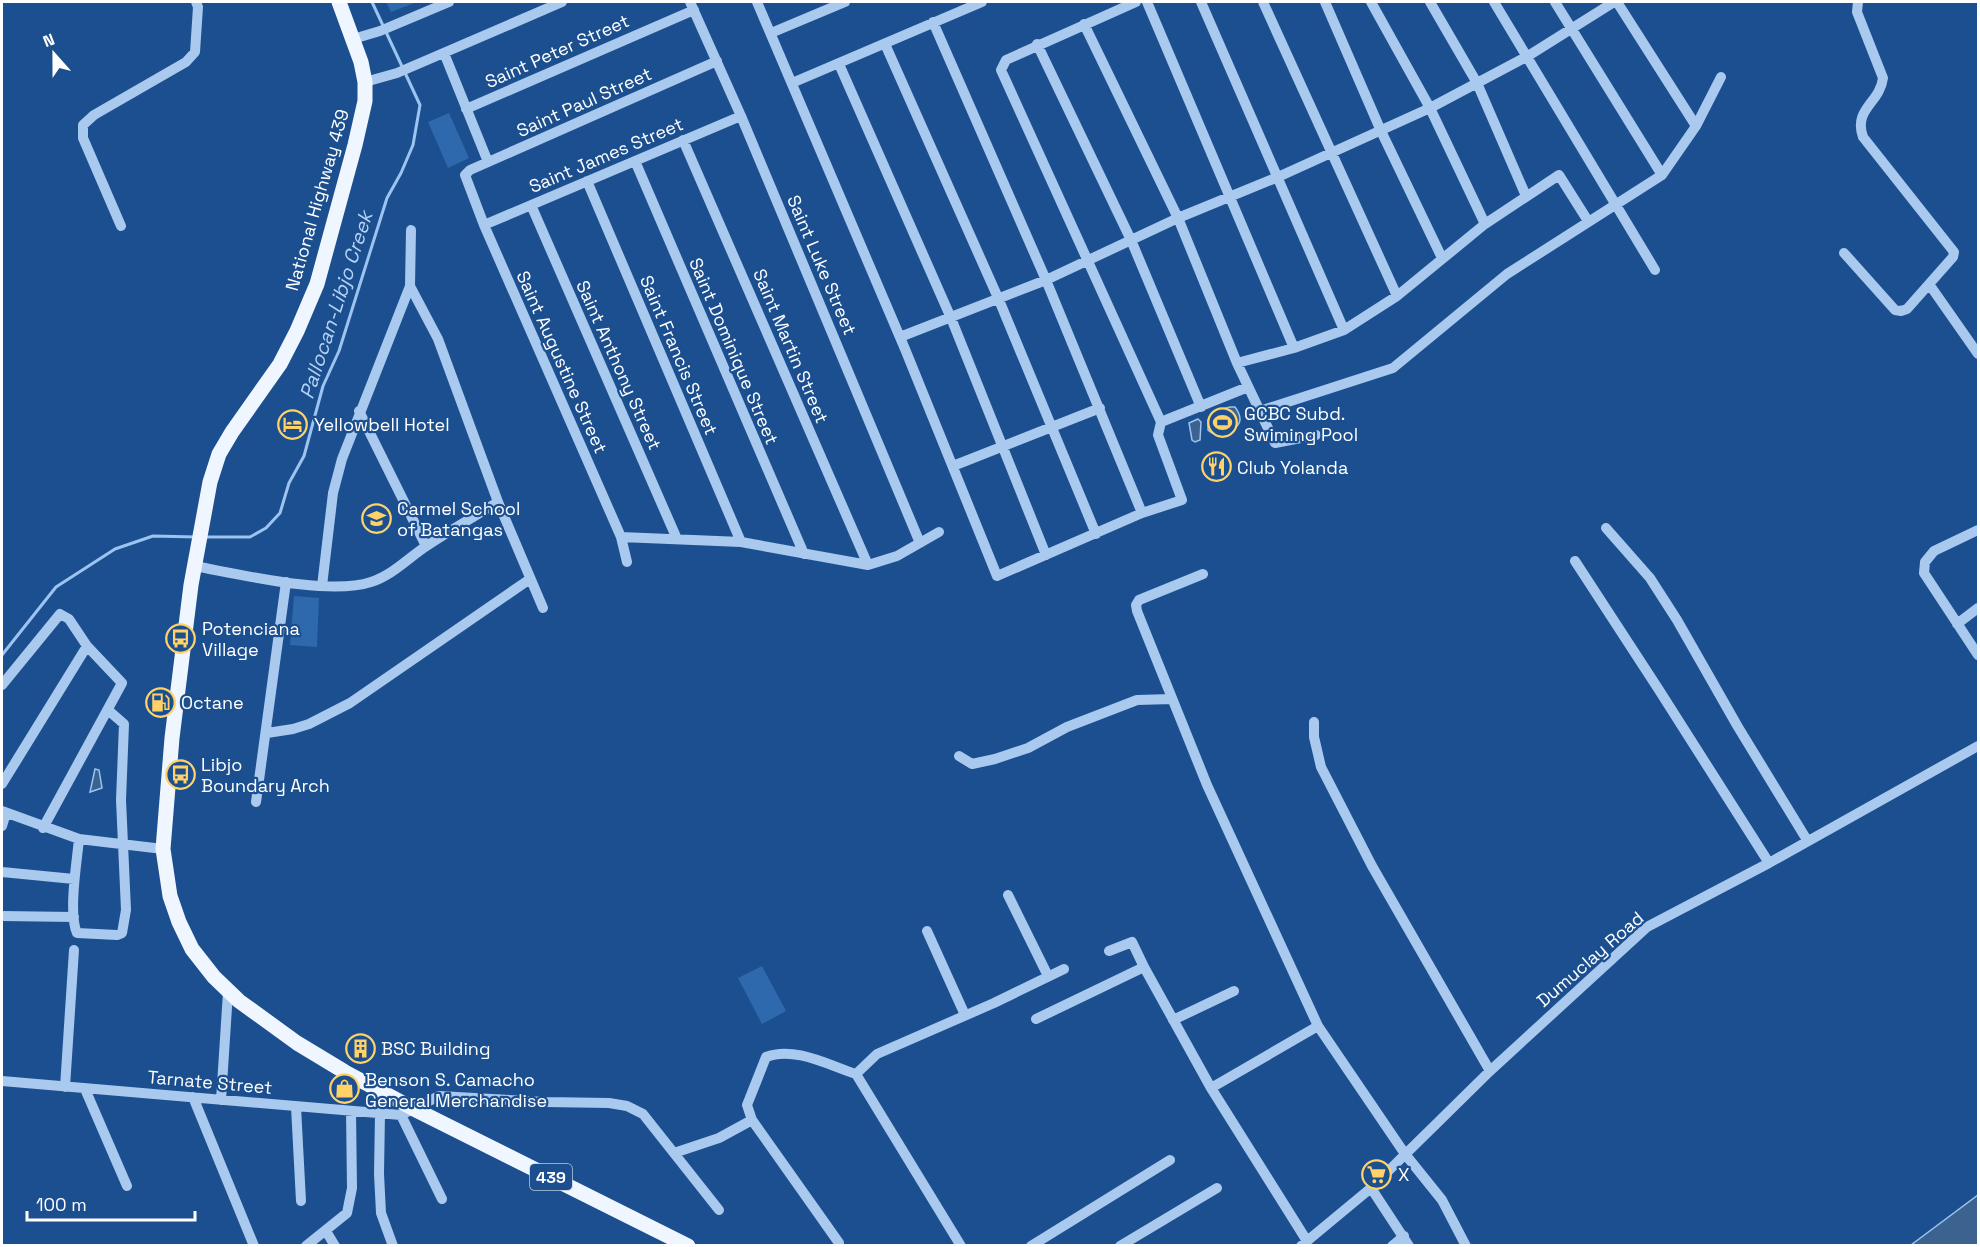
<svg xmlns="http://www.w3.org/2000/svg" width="1980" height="1247" viewBox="0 0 1980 1247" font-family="'Space Grotesk',sans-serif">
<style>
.green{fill:#2e69ad}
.water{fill:#3c6290;stroke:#9cc4f0;stroke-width:1.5}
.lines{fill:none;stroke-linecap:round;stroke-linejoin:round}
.stream{stroke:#9cc4f0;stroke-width:3}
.minor{stroke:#a9c9ee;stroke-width:10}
.major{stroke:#f0f6ff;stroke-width:15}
.labels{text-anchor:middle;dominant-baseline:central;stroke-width:4.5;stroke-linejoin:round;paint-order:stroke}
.shield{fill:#1b4f8f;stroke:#bbcadd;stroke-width:1.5}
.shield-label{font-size:16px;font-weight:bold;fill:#fff}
.street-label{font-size:18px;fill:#fff;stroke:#1b4f8f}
.poi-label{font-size:18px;fill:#fff;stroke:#1b4f8f;text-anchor:start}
.water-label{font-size:20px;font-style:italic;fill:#b5d3f5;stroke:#1b4f8f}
</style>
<rect width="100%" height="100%" fill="#1b4f8f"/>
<path class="green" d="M 386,2 L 417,2 L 391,12 Z
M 449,113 L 469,158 L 448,168 L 428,122 Z
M 294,596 L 319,598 L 317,647 L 290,645 Z
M 762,966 L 786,1011 L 762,1024 L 738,978 Z"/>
<path class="water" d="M 1230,407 L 1235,407 C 1250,428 1228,432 1212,433 L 1208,430 L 1208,420 L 1223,409 Z
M 1198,419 L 1201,422 L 1200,440 L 1195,442 L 1192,440 L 1189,423 Z
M 95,769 L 99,770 L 102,788 L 90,792 Z
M 1978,1195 L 1978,1244 L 1976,1246 L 1911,1245 Z"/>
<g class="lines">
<path class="stream" d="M 205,537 L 250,537 L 266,528 L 280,513 L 289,483 L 304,456 L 323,386 L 339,351 L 387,198 L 401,173 L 413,145 L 420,105 L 372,2
M 2,655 L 56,587 L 115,549 L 153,536 L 196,537"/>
<path class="minor" d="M 690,2 L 741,116 L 920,543
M 757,2 L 905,349 L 997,576 L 1142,513 L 1182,500 L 1158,435 L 1161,422 L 1001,70 L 1006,60 L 1136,2
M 1147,2 L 1294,348
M 1201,2 L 1344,330
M 1263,2 L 1397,296
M 1325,2 L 1381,131 L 1442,258
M 1371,2 L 1430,108 L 1485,224
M 1430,2 L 1477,83 L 1526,196
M 1494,2 L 1655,270
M 1555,2 L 1662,175
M 1617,2 L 1696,126
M 933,22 L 1046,280 L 1142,513
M 1084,24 L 1178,218 L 1237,363 L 1275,443 L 1316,435
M 771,33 L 845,2
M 353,39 L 380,31 L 449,2
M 885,44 L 999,300 L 1096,534
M 1037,44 L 1131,240 L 1201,407
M 444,53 L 488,162
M 839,64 L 951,318 L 1046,555
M 365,82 L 397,73 L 562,2
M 792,83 L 982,2
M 466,109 L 694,10
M 683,140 L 868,565
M 635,161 L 804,554
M 587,181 L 741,542
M 531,205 L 677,539
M 484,225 L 741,116
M 121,226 L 83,138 L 83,125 L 94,115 L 186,62 L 195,52 L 198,7 L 196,2
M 1844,253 L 1895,310 L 1901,311 L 1907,309 L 1953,257 L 1954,252 L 1863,137 C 1853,109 1880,103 1883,78 L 1857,12 L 1858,2
M 1929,284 L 1978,354
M 410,286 L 438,339 L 498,502 L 543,608
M 900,337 L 1046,280 L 1178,218 L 1278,177 L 1430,108 L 1528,56 L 1614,2
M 1237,363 L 1294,348 L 1344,330 L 1397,296 L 1485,224 L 1559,175 L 1588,221
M 359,411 L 426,546
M 1260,411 L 1393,368 L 1507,274 L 1662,175 L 1696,126 L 1721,77
M 1161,422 L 1248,387
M 953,466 L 1100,408
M 1606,528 L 1650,578 L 1677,620 L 1738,727 L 1807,840
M 1978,530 L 1934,551 L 1925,562 L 1924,573 L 1978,655
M 621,537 L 741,542 L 868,565 L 897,556 L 939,532
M 1575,561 L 1659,690 L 1769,863
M 627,562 L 621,537 L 484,225 L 465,175 L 470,170 L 717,61
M 194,566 C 239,574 329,596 371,582 C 393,575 409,557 428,545 C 451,530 475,516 498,502
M 1203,574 L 1139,600 L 1136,605 L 1137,611 L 1207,785 L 1318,1026 L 1405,1154 L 1442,1200 L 1466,1246
M 322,586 L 333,493 L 342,459 L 410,286 L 411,230
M 1957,624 L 1978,608
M 2,685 L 60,614 L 69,619 L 87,646 L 122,683 L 43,828
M 1314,722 L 1314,737 L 1321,767 L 1372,866 L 1490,1071
M 267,733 L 293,729 L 309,724 L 350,703 L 530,579
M 959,756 L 972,764 L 995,759 L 1028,748 L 1067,727 L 1137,700 L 1172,699
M 2,784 L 87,646
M 256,802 L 286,582
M 2,811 L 79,839 L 163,849
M 2,826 L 6,813
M 79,839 C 77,861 68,914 77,933 L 117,935 L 122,933 L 126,910 L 121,800 L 124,724 L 108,710
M 2,872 L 74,879
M 1008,895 L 1048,976
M 2,916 L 74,917
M 927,931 L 965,1015
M 1109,951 L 1132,942 L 1144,967 L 1211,1088 L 1318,1026
M 1036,1019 L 1144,967
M 1173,1020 L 1234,991
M 2,1081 L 401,1115 L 439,1096 L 545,1102 L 609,1103 L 627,1106 L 643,1114 L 719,1210
M 65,1087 L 74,950
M 1211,1088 L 1307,1241
M 85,1089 L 127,1186
M 193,1097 L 254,1246
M 221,1100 L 228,992
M 296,1107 L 301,1201
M 380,1113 L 379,1174 L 381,1213 L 393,1246
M 401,1115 L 442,1199
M 674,1153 L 719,1138 L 752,1120
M 1371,1188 L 1409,1246
M 326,1231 L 335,1246
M 839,1243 L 752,1120 L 747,1105 L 766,1057 C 794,1046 828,1065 856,1074
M 306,1246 L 347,1213 L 352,1188 L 351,1111
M 961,1246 L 856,1074 L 877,1054 L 994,1003 L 1064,969
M 1031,1246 L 1170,1160
M 1120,1246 L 1217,1188
M 1301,1246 L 1371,1188 L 1490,1071 L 1647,927 L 1769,863 L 1978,746
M 1392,1246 L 1404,1236"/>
<path class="major" d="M 339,2 L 361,62 L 365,82 L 365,101 L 355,145 L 317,284 L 297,331 L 280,364 L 232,432 L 219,454 L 210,482 L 191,585 L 172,738 L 163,849 L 170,896 L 179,922 L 192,949 L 214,977 L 239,1001 L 297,1043 L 345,1072 L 414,1109 L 688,1246"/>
</g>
<defs>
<symbol id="stadium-ring" viewBox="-11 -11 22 22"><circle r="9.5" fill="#1b4f8f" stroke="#ffd166" stroke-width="1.5"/><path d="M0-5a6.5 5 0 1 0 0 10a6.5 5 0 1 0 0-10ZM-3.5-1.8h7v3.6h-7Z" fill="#ffd166"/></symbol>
<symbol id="hotel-ring" viewBox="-11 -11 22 22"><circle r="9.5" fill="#1b4f8f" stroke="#ffd166" stroke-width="1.5"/><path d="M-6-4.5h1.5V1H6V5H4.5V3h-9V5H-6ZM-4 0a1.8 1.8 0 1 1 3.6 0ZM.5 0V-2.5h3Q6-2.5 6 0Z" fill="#ffd166"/></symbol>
<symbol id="restaurant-ring" viewBox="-11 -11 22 22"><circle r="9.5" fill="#1b4f8f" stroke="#ffd166" stroke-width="1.5"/><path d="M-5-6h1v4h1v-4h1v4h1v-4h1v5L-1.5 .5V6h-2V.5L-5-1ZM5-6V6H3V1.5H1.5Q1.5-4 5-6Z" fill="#ffd166"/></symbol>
<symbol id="school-ring" viewBox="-11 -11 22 22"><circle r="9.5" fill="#1b4f8f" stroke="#ffd166" stroke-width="1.5"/><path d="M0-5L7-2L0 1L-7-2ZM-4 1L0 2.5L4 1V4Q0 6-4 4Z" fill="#ffd166"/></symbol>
<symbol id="bus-ring" viewBox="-11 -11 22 22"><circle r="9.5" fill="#1b4f8f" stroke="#ffd166" stroke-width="1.5"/><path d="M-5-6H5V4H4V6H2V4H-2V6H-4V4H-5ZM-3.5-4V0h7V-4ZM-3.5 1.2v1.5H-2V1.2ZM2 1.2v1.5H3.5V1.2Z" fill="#ffd166"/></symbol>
<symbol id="fuel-ring" viewBox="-11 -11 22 22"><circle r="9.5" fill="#1b4f8f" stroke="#ffd166" stroke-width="1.5"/><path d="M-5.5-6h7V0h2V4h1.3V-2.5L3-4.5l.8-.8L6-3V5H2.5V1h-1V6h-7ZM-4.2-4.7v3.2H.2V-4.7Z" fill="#ffd166"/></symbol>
<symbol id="building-ring" viewBox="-11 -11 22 22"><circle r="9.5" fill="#1b4f8f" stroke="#ffd166" stroke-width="1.5"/><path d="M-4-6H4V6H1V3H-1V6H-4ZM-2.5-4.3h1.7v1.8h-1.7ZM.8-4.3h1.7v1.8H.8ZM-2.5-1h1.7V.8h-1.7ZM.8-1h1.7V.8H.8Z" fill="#ffd166"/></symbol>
<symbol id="shop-ring" viewBox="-11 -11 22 22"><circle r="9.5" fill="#1b4f8f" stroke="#ffd166" stroke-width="1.5"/><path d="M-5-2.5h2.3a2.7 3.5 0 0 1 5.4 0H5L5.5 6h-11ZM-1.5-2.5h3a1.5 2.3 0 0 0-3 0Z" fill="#ffd166"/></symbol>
<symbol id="supermarket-ring" viewBox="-11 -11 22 22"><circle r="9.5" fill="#1b4f8f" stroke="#ffd166" stroke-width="1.5"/><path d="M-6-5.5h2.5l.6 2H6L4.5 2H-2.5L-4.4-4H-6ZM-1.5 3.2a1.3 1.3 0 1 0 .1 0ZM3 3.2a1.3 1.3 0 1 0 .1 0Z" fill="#ffd166"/></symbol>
</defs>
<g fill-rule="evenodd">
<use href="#stadium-ring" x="1206" y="406" width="33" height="33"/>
<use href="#hotel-ring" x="276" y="408" width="33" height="33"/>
<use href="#restaurant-ring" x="1200" y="450" width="33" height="33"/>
<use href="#school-ring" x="360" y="502" width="33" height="33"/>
<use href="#bus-ring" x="164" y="622" width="33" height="33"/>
<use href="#fuel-ring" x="144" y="686" width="33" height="33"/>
<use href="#bus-ring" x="164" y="758" width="33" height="33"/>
<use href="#building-ring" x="344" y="1032" width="33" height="33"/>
<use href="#shop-ring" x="328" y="1072" width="33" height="33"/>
<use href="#supermarket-ring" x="1360" y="1158" width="33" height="33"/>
</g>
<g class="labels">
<rect class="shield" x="530" y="1164" width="42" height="26" rx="4.5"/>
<g class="shield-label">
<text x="551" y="1177">439</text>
</g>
<g class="street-label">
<text transform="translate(557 51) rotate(-24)">Saint Peter Street</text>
<text transform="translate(584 102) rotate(-24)">Saint Paul Street</text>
<text transform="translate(606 155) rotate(-23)">Saint James Street</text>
<text transform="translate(317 200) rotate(-74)">National Highway 439</text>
<text transform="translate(822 265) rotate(67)">Saint Luke Street</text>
<text transform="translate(791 346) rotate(67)">Saint Martin Street</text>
<text transform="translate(734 351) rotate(67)">Saint Dominique Street</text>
<text transform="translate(679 355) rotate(67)">Saint Francis Street</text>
<text transform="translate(562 362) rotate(66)">Saint Augustine Street</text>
<text transform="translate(619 365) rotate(66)">Saint Anthony Street</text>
<text transform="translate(1590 959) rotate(-41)">Dumuclay Road</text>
<text transform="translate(210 1082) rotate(5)">Tarnate Street</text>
</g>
<g class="poi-label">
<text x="1244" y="413">GCBC Subd.<tspan x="1244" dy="21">Swiming Pool</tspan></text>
<text x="314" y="424">Yellowbell Hotel</text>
<text x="1237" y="467">Club Yolanda</text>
<text x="397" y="508">Carmel School<tspan x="397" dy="21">of Batangas</tspan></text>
<text x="202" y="628">Potenciana<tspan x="202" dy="21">Village</tspan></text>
<text x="181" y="702">Octane</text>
<text x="201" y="764">Libjo<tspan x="201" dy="21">Boundary Arch</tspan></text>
<text x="381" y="1048">BSC Building</text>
<text x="365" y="1079">Benson S. Camacho<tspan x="365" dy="21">General Merchandise</tspan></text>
<text x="1398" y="1174">X</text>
</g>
<g class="water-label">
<text transform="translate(336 305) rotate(-72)">Pallocan-Libjo Creek</text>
</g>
</g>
<rect width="1980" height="1247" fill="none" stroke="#ffffff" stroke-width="6"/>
<g transform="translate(54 54) rotate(339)" stroke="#1b4f8f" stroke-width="4.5" paint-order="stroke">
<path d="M0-4.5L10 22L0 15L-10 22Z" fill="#ffffff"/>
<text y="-9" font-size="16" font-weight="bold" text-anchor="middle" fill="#ffffff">N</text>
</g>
<path d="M27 1211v9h168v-9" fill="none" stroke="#ffffff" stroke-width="3"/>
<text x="36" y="1211" font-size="18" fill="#ffffff" stroke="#1b4f8f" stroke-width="4.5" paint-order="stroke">100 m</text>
</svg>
